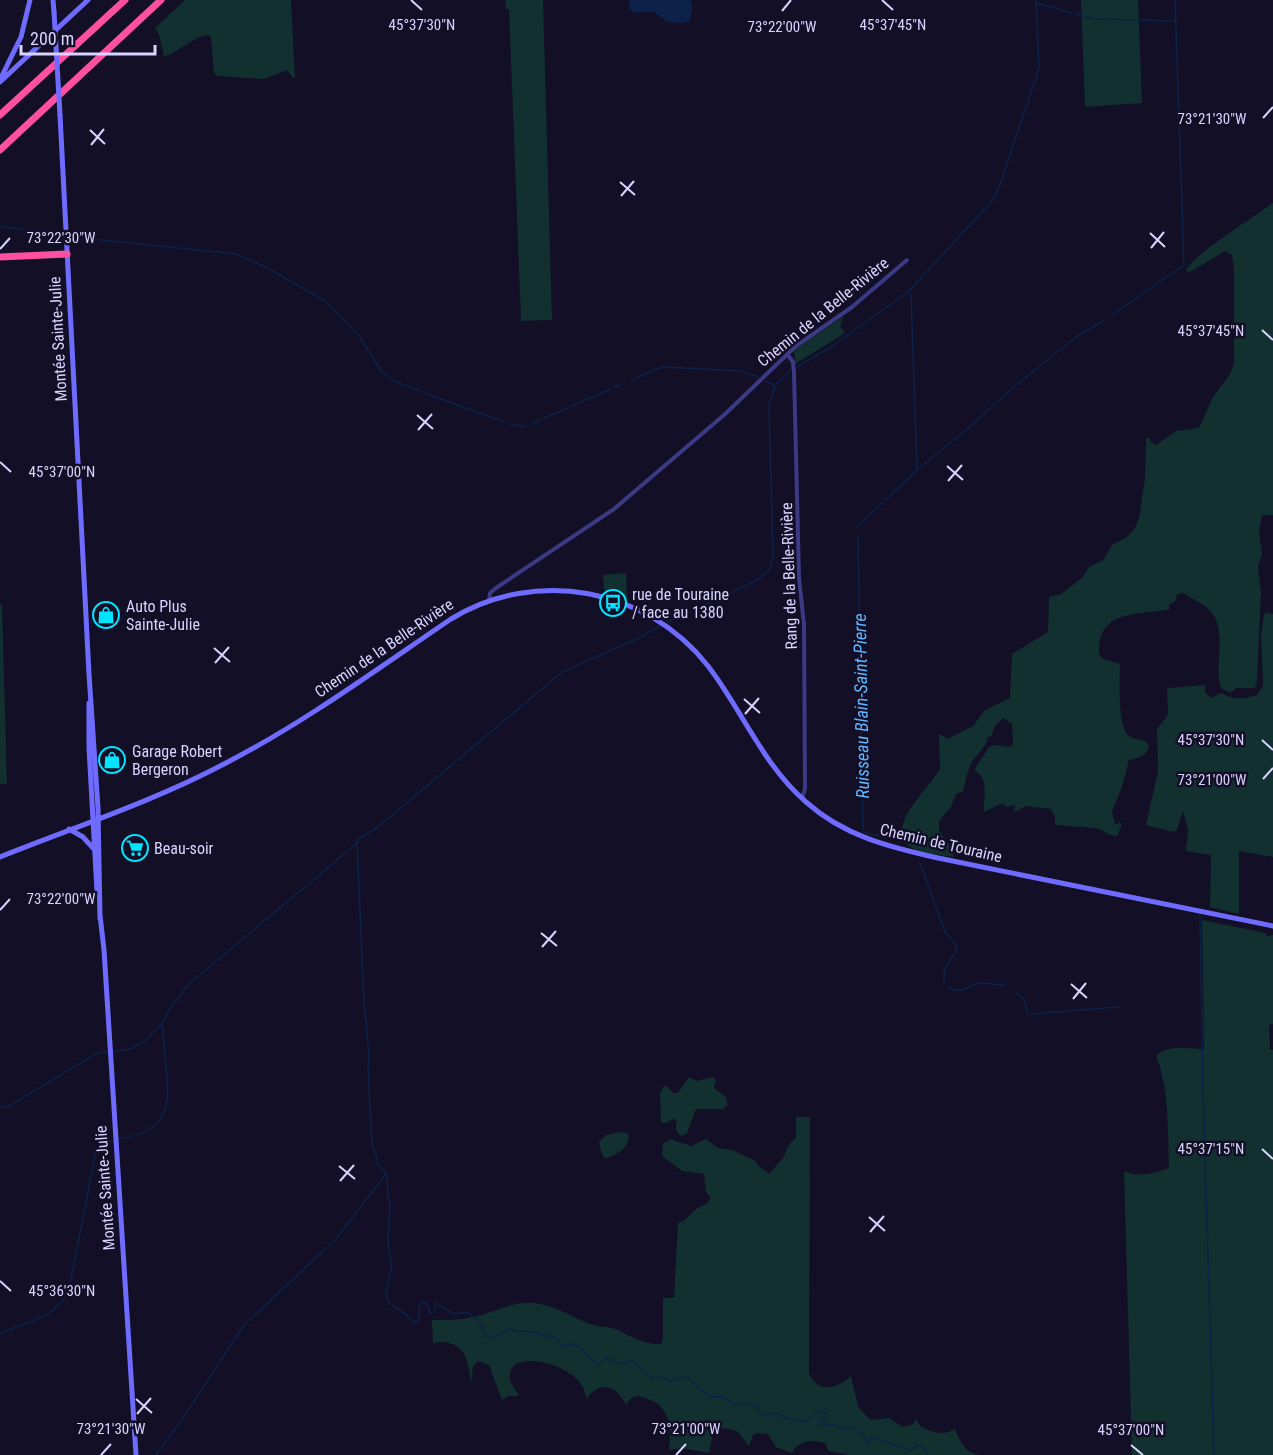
<svg xmlns="http://www.w3.org/2000/svg" width="1273" height="1455" viewBox="0 0 1273 1455" font-family="'Roboto Condensed',sans-serif">
<style>
.green{fill:#12302f}
.water{fill:#0c2248}
.lines{fill:none;stroke-linecap:round;stroke-linejoin:round}
.stream{stroke:#0c2248;stroke-width:1.5}
.street{stroke:#3d3a85;stroke-width:4}
.secondary{stroke:#6f6bff;stroke-width:5}
.highway{stroke:#ff4fa3;stroke-width:7}
.secondary-bridge{stroke:#6f6bff;stroke-width:5}
.ticks{fill:none;stroke:#d9d4ff;stroke-width:2}
.labels{text-anchor:middle;dominant-baseline:central;stroke-width:5;stroke-linejoin:round;paint-order:stroke}
.street-label{font-size:16px;fill:#d9d4ff;stroke:#130f26}
.poi-label{font-size:16px;fill:#d9d4ff;stroke:#130f26;text-anchor:start}
.water-label{font-size:18px;font-style:italic;fill:#62b6ff;stroke:#130f26}
.ticks-label{font-size:15px;text-anchor:middle;fill:#d9d4ff;stroke:#130f26;stroke-width:5;stroke-linejoin:round;paint-order:stroke}
</style>
<rect width="100%" height="100%" fill="#130f26"/>
<path class="green" d="M 185,0 L 291,0 L 295,78 L 293,78 L 287,70 L 264,79 L 217,76 L 214,73 L 211,37 L 208,35 L 199,37 L 169,55 L 164,56 L 159,35 L 155,28 Z
M 506,0 L 543,0 L 552,320 L 521,321 L 509,9 L 505,9 Z
M 1081,0 L 1138,0 L 1142,103 L 1085,107 Z
M 1273,203 L 1273,515 L 1262,515 L 1259,532 L 1262,553 L 1258,568 L 1261,592 L 1257,681 L 1255,688 L 1236,688 L 1234,691 L 1229,692 L 1221,688 C 1213,666 1228,632 1211,612 C 1204,603 1191,599 1183,593 L 1177,594 L 1176,600 L 1169,605 L 1170,609 C 1139,616 1097,608 1099,654 L 1103,659 L 1120,664 C 1120,680 1117,723 1128,735 C 1133,740 1140,739 1146,741 L 1149,746 C 1147,757 1139,757 1129,760 L 1122,787 L 1112,811 L 1115,824 L 1118,824 L 1118,821 L 1122,824 L 1117,836 C 1109,836 1106,832 1099,829 C 1091,827 1065,826 1055,825 L 1055,817 L 1051,809 L 1025,806 L 1018,811 L 1014,811 L 1015,805 L 1006,807 L 1003,803 L 984,812 C 983,797 990,779 974,770 L 989,747 L 995,745 L 1009,747 L 1013,744 L 1012,724 L 1003,718 L 995,726 L 991,736 L 988,737 C 987,746 977,754 972,762 C 967,771 966,781 963,791 L 956,794 L 951,807 L 939,821 L 939,830 L 954,853 L 953,857 C 942,855 927,854 916,850 C 877,832 930,788 940,769 L 939,735 L 942,735 L 947,739 L 973,726 L 985,710 L 1010,698 L 1012,654 L 1048,632 L 1049,597 L 1061,594 L 1082,578 L 1089,567 L 1103,560 L 1113,544 L 1127,537 L 1135,528 L 1139,518 L 1145,478 L 1146,438 L 1149,438 L 1150,441 L 1156,445 L 1176,431 L 1199,428 L 1213,397 L 1230,374 L 1234,363 L 1234,271 L 1232,255 L 1225,251 L 1192,271 L 1187,272 L 1186,270 C 1194,254 1255,216 1273,203 Z
M 844,316 L 840,326 L 845,333 L 795,364 L 794,350 Z
M 626,573 L 627,598 L 604,590 L 603,575 Z
M 0,604 L 2,605 L 7,784 L 0,784 Z
M 1267,612 L 1273,614 L 1273,857 L 1239,851 L 1239,914 L 1210,907 L 1211,855 L 1186,851 L 1188,830 L 1183,811 L 1177,830 L 1174,832 L 1146,825 L 1158,771 L 1157,729 L 1168,715 L 1167,688 L 1205,685 L 1205,692 L 1211,698 L 1221,693 C 1232,700 1245,699 1257,695 L 1263,686 L 1261,634 L 1264,615 Z
M 1202,920 L 1266,933 L 1267,936 L 1273,935 L 1273,1024 L 1269,1025 L 1270,1050 L 1273,1050 L 1273,1455 L 1132,1455 L 1124,1171 C 1137,1178 1155,1173 1169,1168 C 1168,1135 1169,1086 1156,1056 C 1167,1044 1189,1049 1204,1049 Z
M 689,1077 L 697,1081 L 713,1077 L 716,1081 L 714,1088 L 725,1096 L 728,1105 L 723,1109 L 696,1109 L 687,1133 L 682,1136 C 675,1132 675,1126 677,1120 L 673,1119 L 666,1123 L 661,1123 L 660,1093 L 664,1086 L 668,1087 L 673,1093 L 678,1093 Z
M 796,1117 L 810,1117 L 809,1373 C 817,1394 837,1389 851,1376 L 858,1406 L 867,1417 L 872,1420 L 889,1418 L 903,1427 L 913,1424 L 916,1419 L 920,1426 C 932,1433 944,1436 955,1429 C 960,1442 966,1454 981,1455 L 849,1455 L 829,1451 L 825,1443 C 812,1440 799,1440 792,1453 L 776,1447 L 768,1434 L 758,1433 L 753,1435 L 749,1446 L 737,1431 L 724,1428 L 713,1433 L 709,1453 L 681,1448 L 669,1450 C 672,1421 669,1402 637,1396 L 631,1398 L 626,1405 C 616,1385 601,1380 586,1399 C 587,1364 503,1344 510,1380 C 512,1385 516,1391 519,1396 L 508,1396 L 502,1400 L 489,1365 L 478,1361 L 473,1366 L 471,1384 C 469,1370 468,1349 452,1344 C 445,1342 440,1341 433,1344 L 432,1320 C 448,1320 463,1320 478,1316 C 499,1310 517,1299 540,1304 C 557,1307 571,1316 587,1323 C 597,1327 608,1326 618,1330 C 632,1337 645,1345 661,1344 L 663,1337 L 663,1298 L 674,1298 L 678,1223 C 689,1219 687,1217 695,1210 C 701,1205 705,1207 711,1198 L 706,1192 L 704,1174 L 682,1171 L 662,1156 L 663,1144 L 670,1139 L 691,1146 L 706,1139 L 718,1148 L 732,1150 L 756,1161 L 758,1165 L 769,1174 L 783,1158 L 788,1146 L 796,1137 Z
M 621,1132 L 628,1133 C 631,1148 617,1154 605,1159 L 601,1151 L 599,1142 L 606,1135 Z"/>
<path class="water" d="M 630,0 L 691,0 L 692,10 L 690,21 L 683,23 L 667,22 L 653,11 L 634,13 L 628,8 Z"/>
<g class="lines">
<path class="stream" d="M 1037,3 L 1071,13
M 1075,14 L 1094,19 L 1175,21
M 0,226 L 57,235
M 73,237 L 236,254 L 268,268
M 271,270 L 325,301 L 359,336 L 382,372 L 394,381 L 421,391
M 909,292 L 911,296 L 917,469
M 1112,315 L 1184,265 L 1175,0
M 797,367 L 834,345 L 909,291 L 992,201 L 1000,185 L 1039,69 L 1036,0
M 631,381 L 656,369 L 665,367 L 740,371 L 759,377
M 765,381 L 774,385
M 615,387 L 621,384
M 424,393 L 504,422
M 572,406 L 611,389
M 544,418 L 568,408
M 509,424 L 525,427
M 532,424 L 540,420
M 858,526 L 917,470 L 973,424 L 1009,391 L 1076,337 L 1103,321
M 858,536 L 863,829 L 866,833 L 904,841 L 906,844
M 666,623 L 756,581 L 769,570 L 773,559 L 769,405 L 775,386 L 790,371
M 357,842 L 364,1002 L 369,1056 L 368,1069 L 372,1146 L 377,1157 L 376,1163 C 397,1180 382,1188 390,1201 L 388,1244 L 392,1266 L 386,1291 L 389,1303 L 403,1312 L 415,1323 L 419,1320 L 419,1307 L 423,1302 L 428,1305 L 430,1313 L 434,1312 L 436,1303 L 454,1314 L 467,1312 L 480,1322 L 486,1337 L 491,1338 L 511,1329 L 516,1331 L 536,1332 L 542,1335 L 554,1337 L 565,1347 L 571,1344 L 579,1347 L 596,1364 L 599,1364 L 606,1358 L 622,1364 L 632,1361 L 651,1377 L 665,1378 L 672,1382 L 675,1379 L 688,1377 C 694,1386 703,1391 711,1397 L 723,1396 L 734,1405 L 745,1403 L 758,1407 L 762,1415 L 776,1413 L 785,1418 L 805,1422 L 821,1410 L 827,1415 L 826,1418 L 820,1423 L 821,1425 L 835,1425 L 842,1429 L 851,1427 L 863,1435 L 868,1443 L 872,1438 L 874,1438 L 910,1450 L 921,1445 L 929,1455
M 920,863 L 945,932 C 968,954 949,953 944,972 C 944,973 944,981 944,983
M 309,884 L 351,848 L 360,838 L 378,827 L 562,672 L 641,637 L 661,625
M 1200,916 L 1203,1089 L 1214,1455
M 949,987 L 952,990 L 961,990 L 979,983 L 1005,985
M 1015,991 L 1024,999 L 1027,1012 L 1030,1014 L 1118,1007
M 112,1052 L 130,1049 L 146,1040 L 162,1023 L 171,1007 L 189,984 L 306,886
M 0,1108 L 9,1106 L 97,1053 L 107,1052
M 118,1139 C 129,1137 141,1135 150,1129 C 172,1115 168,1088 166,1065 C 164,1051 164,1037 162,1023
M 0,1333 C 25,1323 58,1317 69,1290 L 95,1156 L 101,1145 L 114,1140
M 156,1455 L 183,1418 L 244,1325 L 335,1240 L 386,1174"/>
<path class="street" d="M 787,354 L 793,362 L 794,373 L 799,578 L 804,625 L 805,789 L 802,798
M 489,601 L 490,593 L 496,588 L 614,509 L 724,415 L 796,346 L 852,307 L 907,260"/>
<path class="secondary" d="M 53,0 L 54,12
M 0,80 L 21,37 L 30,0
M 0,82 L 88,0
M 60,115 L 89,674 L 98,808 L 100,919
M 89,703 L 89,748 L 97,891
M 69,829 L 83,837 L 93,848
M 0,857 C 75,827 152,802 224,764 C 304,723 377,669 451,619 C 536,567 647,588 708,666 C 742,710 763,765 806,802 C 844,836 889,847 938,858 L 1273,926
M 100,915 L 104,950 L 136,1455"/>
<path class="highway" d="M 0,115 L 125,0
M 0,150 L 161,0
M 0,257 L 67,254"/>
<path class="secondary-bridge" d="M 54,12 L 60,115"/>
</g>
<path class="ticks" d="M 411,0 L 422,10M 882,0 L 893,10M 782,11 L 791,0M 1263,118 L 1273,107M 90,130 L 105,144M 91,145 L 104,129M 620,182 L 635,195M 621,196 L 634,181M 1150,233 L 1165,247M 1151,248 L 1164,232M 0,249 L 10,238M 1262,330 L 1273,340M 417,415 L 433,429M 418,430 L 432,414M 0,462 L 11,472M 947,466 L 963,480M 948,481 L 962,465M 214,648 L 230,662M 215,663 L 229,647M 744,699 L 760,713M 745,714 L 759,698M 1262,740 L 1273,750M 1263,779 L 1273,768M 0,910 L 10,899M 541,933 L 557,946M 542,947 L 556,931M 1071,984 L 1087,998M 1073,999 L 1086,983M 1262,1149 L 1273,1159M 339,1166 L 355,1179M 340,1181 L 354,1165M 869,1217 L 885,1231M 870,1232 L 884,1216M 0,1281 L 11,1291M 136,1399 L 152,1413M 137,1414 L 151,1398M 1131,1445 L 1143,1455M 101,1455 L 111,1444M 676,1455 L 686,1444"/>
<defs>
<symbol id="bus-ring" viewBox="-11 -11 22 22"><circle r="9.5" fill="#130f26" stroke="#00e5ff" stroke-width="1.5"/><path d="M-5-6H5V4H4V6H2V4H-2V6H-4V4H-5ZM-3.5-4V0h7V-4ZM-3.5 1.2v1.5H-2V1.2ZM2 1.2v1.5H3.5V1.2Z" fill="#00e5ff"/></symbol>
<symbol id="shop-ring" viewBox="-11 -11 22 22"><circle r="9.5" fill="#130f26" stroke="#00e5ff" stroke-width="1.5"/><path d="M-5-2.5h2.3a2.7 3.5 0 0 1 5.4 0H5L5.5 6h-11ZM-1.5-2.5h3a1.5 2.3 0 0 0-3 0Z" fill="#00e5ff"/></symbol>
<symbol id="supermarket-ring" viewBox="-11 -11 22 22"><circle r="9.5" fill="#130f26" stroke="#00e5ff" stroke-width="1.5"/><path d="M-6-5.5h2.5l.6 2H6L4.5 2H-2.5L-4.4-4H-6ZM-1.5 3.2a1.3 1.3 0 1 0 .1 0ZM3 3.2a1.3 1.3 0 1 0 .1 0Z" fill="#00e5ff"/></symbol>
</defs>
<g fill-rule="evenodd">
<use href="#bus-ring" x="598" y="588" width="30" height="30"/>
<use href="#shop-ring" x="91" y="600" width="30" height="30"/>
<use href="#shop-ring" x="97" y="745" width="30" height="30"/>
<use href="#supermarket-ring" x="120" y="833" width="30" height="30"/>
</g>
<g class="labels">
<g class="street-label">
<text transform="translate(823 312) rotate(-39)">Chemin de la Belle-Rivière</text>
<text transform="translate(58 339) rotate(-93)">Montée Sainte-Julie</text>
<text transform="translate(789 576) rotate(-92)">Rang de la Belle-Rivière</text>
<text transform="translate(384 648) rotate(-34)">Chemin de la Belle-Rivière</text>
<text transform="translate(941 843) rotate(13)">Chemin de Touraine</text>
<text transform="translate(105 1188) rotate(-94)">Montée Sainte-Julie</text>
</g>
<g class="poi-label">
<text x="632" y="594">rue de Touraine<tspan x="632" dy="18">/ face au 1380</tspan></text>
<text x="126" y="606">Auto Plus<tspan x="126" dy="18">Sainte-Julie</tspan></text>
<text x="132" y="751">Garage Robert<tspan x="132" dy="18">Bergeron</tspan></text>
<text x="154" y="848">Beau-soir</text>
</g>
<g class="water-label">
<text transform="translate(861 706) rotate(-91)">Ruisseau Blain-Saint-Pierre</text>
</g>
</g>
<g class="ticks-label">
<text x="422" y="30">45°37'30"N</text>
<text x="893" y="30">45°37'45"N</text>
<text x="782" y="32">73°22'00"W</text>
<text x="1212" y="124">73°21'30"W</text>
<text x="61" y="243">73°22'30"W</text>
<text x="1211" y="336">45°37'45"N</text>
<text x="62" y="477">45°37'00"N</text>
<text x="1211" y="745">45°37'30"N</text>
<text x="1212" y="785">73°21'00"W</text>
<text x="61" y="904">73°22'00"W</text>
<text x="1211" y="1154">45°37'15"N</text>
<text x="62" y="1296">45°36'30"N</text>
<text x="111" y="1434">73°21'30"W</text>
<text x="686" y="1434">73°21'00"W</text>
<text x="1131" y="1435">45°37'00"N</text>
</g>
<path d="M21 45v9h134v-9" fill="none" stroke="#d9d4ff" stroke-width="3"/>
<text x="30" y="45" font-size="18" fill="#d9d4ff" stroke="#130f26" stroke-width="4.5" paint-order="stroke">200 m</text>
</svg>
